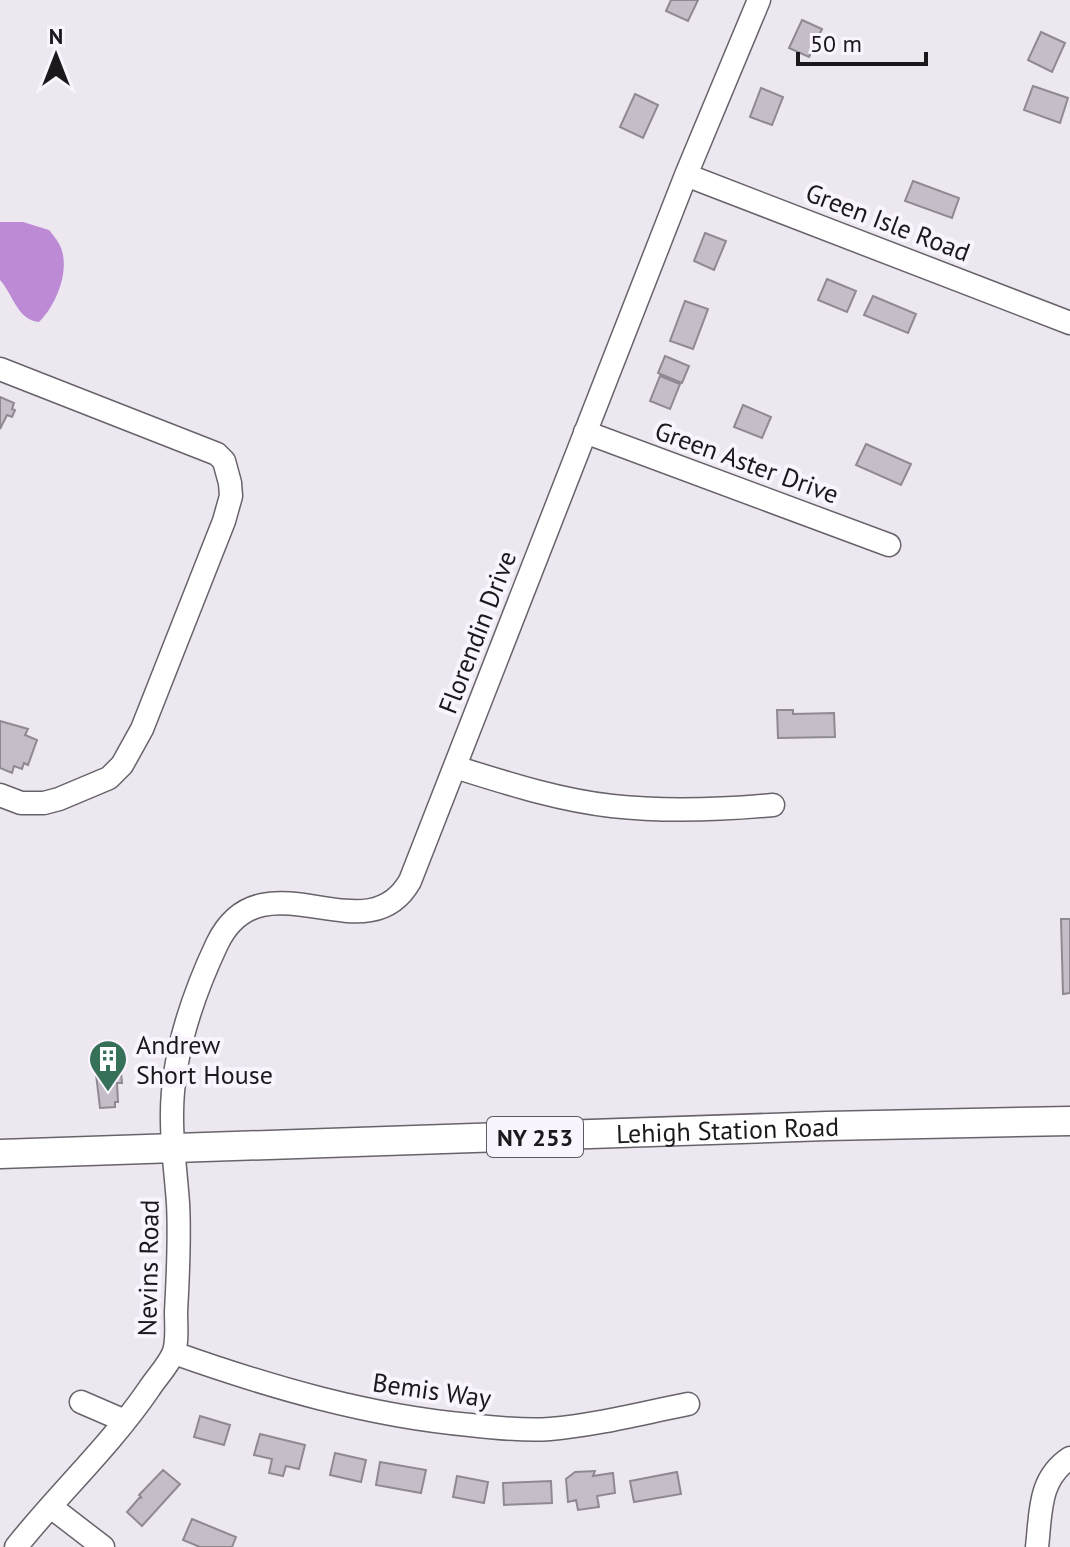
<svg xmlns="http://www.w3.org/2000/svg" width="1070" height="1547" viewBox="0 0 1070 1547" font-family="'PT Sans',sans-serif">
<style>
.water{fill:#bd8bd5}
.building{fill:#c5bec8;stroke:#8f8992;stroke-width:2}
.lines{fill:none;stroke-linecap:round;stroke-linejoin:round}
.minor-casing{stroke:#68636b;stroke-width:25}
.major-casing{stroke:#68636b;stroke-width:31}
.minor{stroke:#fff;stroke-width:22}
.major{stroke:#fff;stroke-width:28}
.labels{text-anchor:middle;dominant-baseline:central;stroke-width:8;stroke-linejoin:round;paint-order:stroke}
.shield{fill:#faf4fe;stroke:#5e5b60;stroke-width:2}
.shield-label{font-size:24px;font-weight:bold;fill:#1b191c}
.street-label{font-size:26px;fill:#1b191c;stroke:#faf4fe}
.poi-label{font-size:26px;fill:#1b191c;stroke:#faf4fe;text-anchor:start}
</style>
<rect width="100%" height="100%" fill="#ede7f0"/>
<path class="water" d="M 0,222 L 23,222 L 49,230 C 54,236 60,243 62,251 C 69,274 55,307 39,322 C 17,320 13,294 0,280 Z"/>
<path class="building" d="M 671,0 L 698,0 L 688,21 L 666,11 Z
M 802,20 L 822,29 L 809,57 L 789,48 Z
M 1041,32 L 1065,43 L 1052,72 L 1028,60 Z
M 1033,86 L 1068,98 L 1060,123 L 1024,110 Z
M 761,88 L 783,97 L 772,125 L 750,117 Z
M 635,94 L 658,105 L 643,138 L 620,127 Z
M 913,181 L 959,198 L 952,218 L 905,201 Z
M 705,233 L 726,241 L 714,270 L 694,261 Z
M 827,279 L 856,291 L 847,312 L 818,300 Z
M 873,296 L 916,314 L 908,333 L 864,315 Z
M 685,301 L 708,309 L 693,349 L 670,341 Z
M 665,356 L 689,366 L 682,383 L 658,373 Z
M 660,376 L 680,384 L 670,409 L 650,401 Z
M 0,397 L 14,403 L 12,409 L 15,410 L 12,417 L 7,415 L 0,429 Z
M 743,405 L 771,417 L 762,438 L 734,427 Z
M 866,444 L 911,464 L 901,485 L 856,465 Z
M 777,710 L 793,710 L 793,714 L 834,713 L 835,737 L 778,738 Z
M 0,721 L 28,729 L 25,735 L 37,740 L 28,765 L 24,763 L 22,769 L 14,766 L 12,773 L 0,768 Z
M 1061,919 L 1070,919 L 1070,993 L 1063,994 Z
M 121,1073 L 122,1083 L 117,1083 L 118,1102 L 115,1102 L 115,1107 L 100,1108 L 96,1074 Z
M 200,1416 L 230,1425 L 224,1445 L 194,1437 Z
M 260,1434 L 305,1445 L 299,1469 L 286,1466 L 283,1476 L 269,1473 L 272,1459 L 254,1455 Z
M 335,1453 L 366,1460 L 361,1482 L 330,1475 Z
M 380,1462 L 426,1470 L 421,1493 L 376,1485 Z
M 163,1470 L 180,1484 L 142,1526 L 127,1512 L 140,1497 L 142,1498 L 139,1495 Z
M 595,1471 L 593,1476 L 613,1473 L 615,1493 L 597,1496 L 599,1507 L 578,1510 L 576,1500 L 568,1502 L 566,1479 L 575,1472 Z
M 677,1472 L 681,1494 L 634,1502 L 630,1481 Z
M 457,1476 L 488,1482 L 484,1503 L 453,1497 Z
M 551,1481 L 552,1503 L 504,1505 L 503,1483 Z
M 192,1519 L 236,1537 L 232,1547 L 200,1547 L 183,1540 Z"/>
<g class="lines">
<defs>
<path id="minor" d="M 686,175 L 1070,323
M 0,369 L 217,454 L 224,461 L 230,483 L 231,496 L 224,521 L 142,729 L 122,765 L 109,778 L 59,799 L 44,803 L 21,803 L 0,795
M 585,432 L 889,545
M 455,767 C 506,783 558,800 612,806 C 666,812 719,810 773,805
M 174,1353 C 270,1387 369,1416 470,1425 C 496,1428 524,1431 550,1429 C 597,1425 642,1413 688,1404
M 81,1402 L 125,1421
M 51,1507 L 103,1547
M 16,1547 C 59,1493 110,1446 149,1389 C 156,1378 167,1367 173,1354 C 178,1343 176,1325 176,1312 C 178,1276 180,1240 178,1203 C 176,1175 172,1147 172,1119 C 171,1059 192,997 217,944 C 262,850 366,959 410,881 L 686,175 L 759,0
M 1037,1547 C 1041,1513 1038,1479 1070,1458"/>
<g id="major">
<path id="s1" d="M 0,1154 L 827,1126 L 1070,1121"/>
</g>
</defs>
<use href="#minor" class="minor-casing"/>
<use href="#major" class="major-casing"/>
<use href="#minor" class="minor"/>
<use href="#major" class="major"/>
</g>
<defs>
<symbol id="building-pin" viewBox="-11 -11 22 30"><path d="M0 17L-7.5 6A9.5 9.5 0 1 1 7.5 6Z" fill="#377059" stroke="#faf4fe"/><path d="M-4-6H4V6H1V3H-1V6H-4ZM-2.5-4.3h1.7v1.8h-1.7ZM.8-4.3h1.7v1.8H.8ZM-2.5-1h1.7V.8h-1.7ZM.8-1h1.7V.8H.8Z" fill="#fff"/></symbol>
</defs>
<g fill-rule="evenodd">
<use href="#building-pin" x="86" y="1037" width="44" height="60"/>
</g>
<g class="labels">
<rect class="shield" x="487" y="1117" width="96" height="40" rx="6"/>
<g class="shield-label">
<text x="535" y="1137">NY 253</text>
</g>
<g class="street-label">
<text transform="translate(888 222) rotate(21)">Green Isle Road</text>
<text transform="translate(747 462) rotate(20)">Green Aster Drive</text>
<text transform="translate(477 632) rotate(-69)">Florendin Drive</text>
<text stroke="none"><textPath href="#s1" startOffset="728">Lehigh Station Road</textPath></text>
<text transform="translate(148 1268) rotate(-89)">Nevins Road</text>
<text transform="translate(432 1390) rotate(8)">Bemis Way</text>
</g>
<g class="poi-label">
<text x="136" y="1044">Andrew<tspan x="136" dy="30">Short House</tspan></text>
</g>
</g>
<g transform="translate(56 56)" stroke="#faf4fe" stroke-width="6" paint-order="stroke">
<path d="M0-6L14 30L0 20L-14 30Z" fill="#1b191c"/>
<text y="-12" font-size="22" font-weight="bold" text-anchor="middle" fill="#1b191c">N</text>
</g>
<path d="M798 52v12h128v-12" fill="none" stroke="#1b191c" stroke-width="4"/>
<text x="810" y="52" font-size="24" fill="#1b191c" stroke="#faf4fe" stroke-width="6" paint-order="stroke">50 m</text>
</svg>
